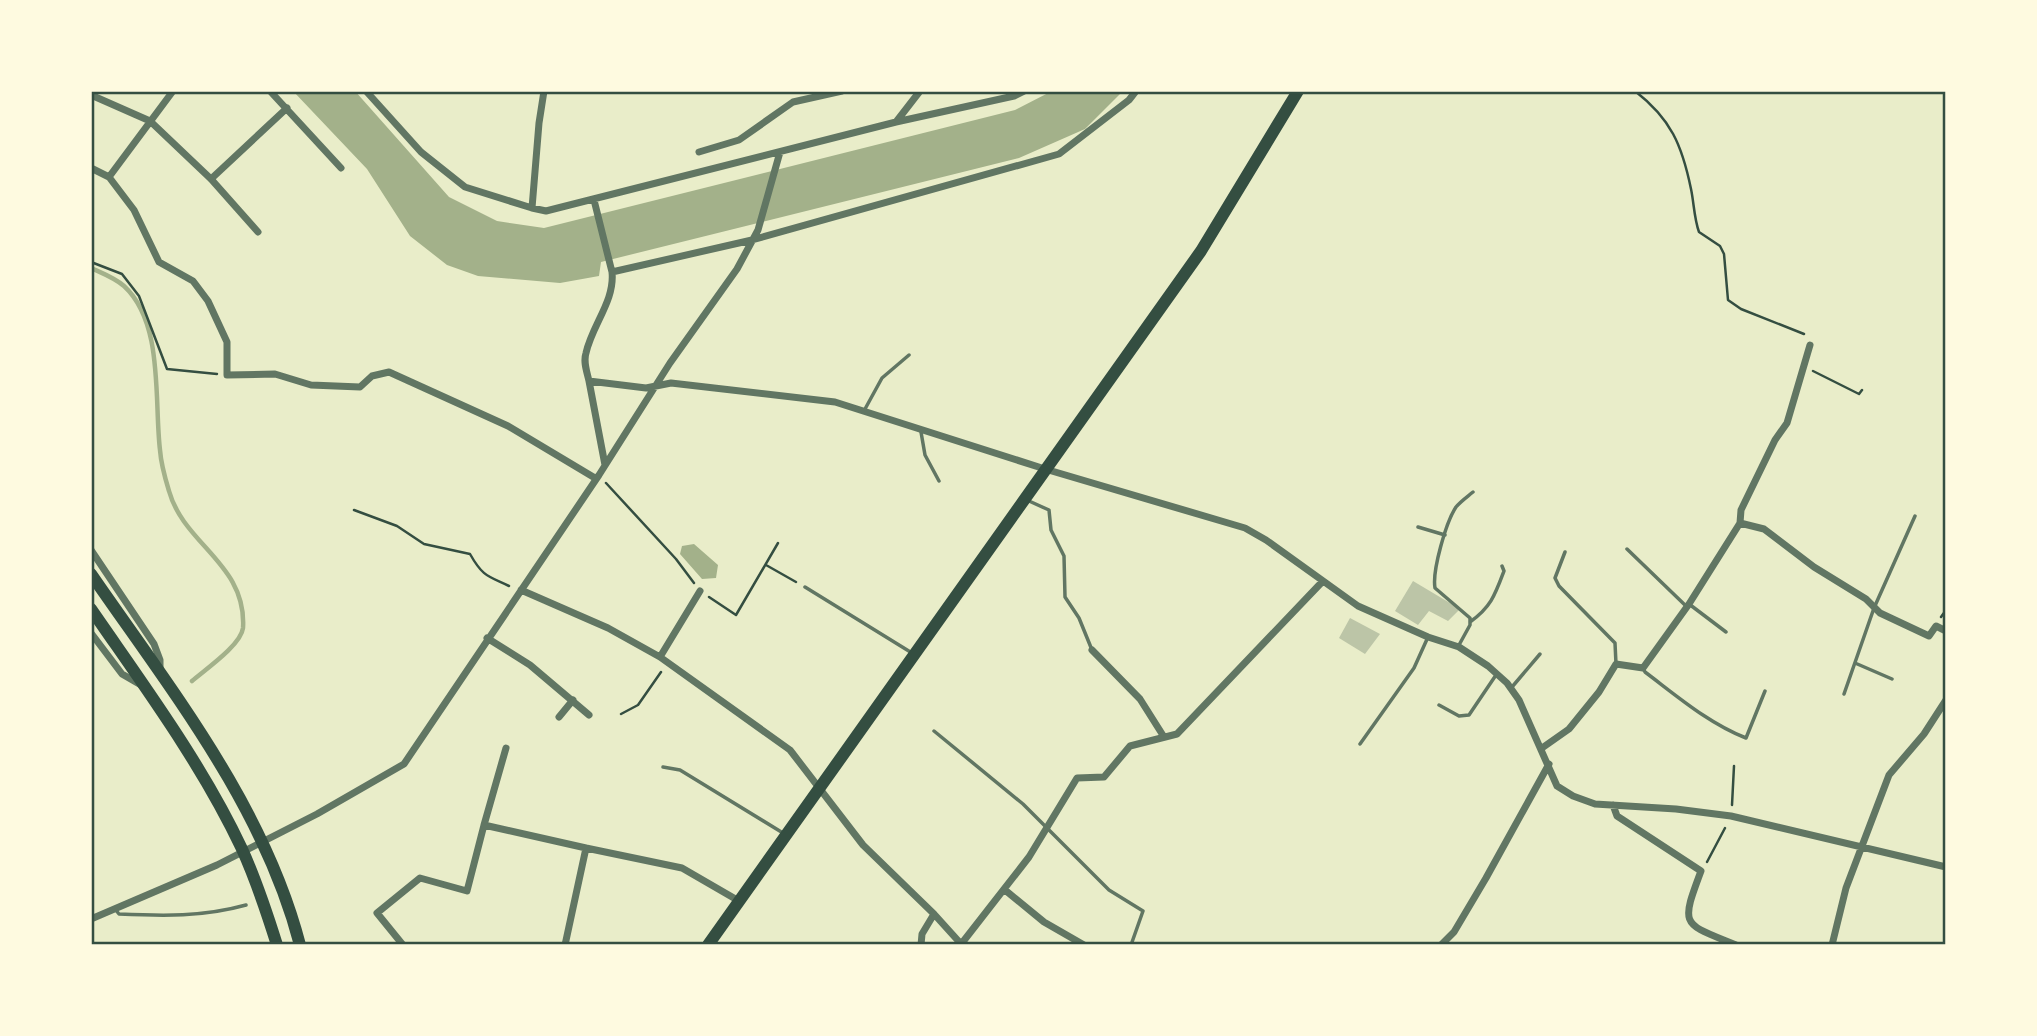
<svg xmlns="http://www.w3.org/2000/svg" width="2037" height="1036" viewBox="0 0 2037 1036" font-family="Quicksand,sans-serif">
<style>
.water{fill:#a3b18a}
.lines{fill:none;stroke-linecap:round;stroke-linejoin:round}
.stream{stroke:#a3b18a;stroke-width:4.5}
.building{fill:#bcc5a7}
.path{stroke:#344e41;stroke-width:2.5}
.service{stroke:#617663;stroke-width:3.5}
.minor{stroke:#617663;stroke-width:7}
.trunk{stroke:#344e41;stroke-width:12}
.neatline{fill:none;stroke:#344e41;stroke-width:2.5}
</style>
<rect width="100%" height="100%" fill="#e9edc9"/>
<path class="water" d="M 293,91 L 355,91 L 449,197 L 497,221 L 544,228 L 1015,110 L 1052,91 L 1123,91 L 1085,129 L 1019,158 L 601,262 L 599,276 L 560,283 L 478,276 L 447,265 L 410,236 L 367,169 Z
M 694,544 L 718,565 L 716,578 L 702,579 L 680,554 L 682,546 Z"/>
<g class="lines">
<path class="stream" d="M 91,268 C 102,273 115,278 124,286 C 164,323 154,400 160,450 C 161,464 165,478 169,491 C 184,545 247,564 243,628 C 241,645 206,669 192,681"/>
</g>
<path class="building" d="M 1413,581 L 1460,609 L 1448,621 L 1429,611 L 1418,625 L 1395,611 Z
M 1350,618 L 1380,634 L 1365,654 L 1339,638 Z"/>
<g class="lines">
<path class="path" d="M 1635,91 C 1671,119 1682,145 1691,189 C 1694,203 1694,218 1699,232 L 1720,246 L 1724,254 L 1728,300 L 1741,309 L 1804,334
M 91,262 L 122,274 L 139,296 L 167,369 L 217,374
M 1813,371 L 1859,394 L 1862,390
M 606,483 L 676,559 L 694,583
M 354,510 L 397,526 L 424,544 L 470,554 C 483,577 488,576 509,586
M 766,565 L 796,582
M 709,597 L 736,615 L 778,543
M 1941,617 L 1946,610
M 621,714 L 638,705 L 661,672
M 1732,805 L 1734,766
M 1707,862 L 1725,828"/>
<path class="service" d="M 865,409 L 882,378 L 909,355
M 921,432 L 925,455 L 939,481
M 1029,501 L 1049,510 L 1051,530 L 1064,556 L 1065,597 L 1079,618 L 1092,650
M 1418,527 L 1445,535
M 1627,549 L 1686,606
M 1565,552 L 1555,578 L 1559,586 L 1615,643 L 1616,664
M 805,587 L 912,653
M 1689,604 L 1726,632
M 1470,622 C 1491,607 1495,595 1504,571 L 1502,566
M 1459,645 L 1470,625 L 1470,618 L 1435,588 C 1432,571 1446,522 1456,507 C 1461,501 1467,497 1473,492
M 1855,663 L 1892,679
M 1643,668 L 1645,672 C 1677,696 1708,723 1746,738 L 1765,691
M 1512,687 L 1540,654
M 1844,694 L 1874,608 L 1915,516
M 1439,705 L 1459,716 L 1469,715 L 1496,675
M 934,731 L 1023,804 L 1109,890 L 1143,911 L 1131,945
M 1360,744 L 1414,668 L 1428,637
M 663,767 L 680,770 L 783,833
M 115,909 L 119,914 C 163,916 203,917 246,905"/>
<path class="minor" d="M 270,91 L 341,168
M 366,91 L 421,152 L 465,187 L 532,208
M 544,91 L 539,123 L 532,208 L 546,211 L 896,122 L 920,91
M 91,95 L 150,121 L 211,179 L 258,232
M 896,122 L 1014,96 L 1024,91
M 699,152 L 739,140 L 793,102 L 842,91
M 91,168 L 109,177 L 134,210 L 159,262 L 193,281 L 208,301 L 227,342 L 227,375 L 275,374 L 311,385 L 360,387 L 372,376 L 389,372 L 508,426 L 595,478
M 109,177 L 173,91
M 211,179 L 287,108
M 594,200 L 612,272
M 589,381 C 587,372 583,362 586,353 C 592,325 615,301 612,272 L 752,240 L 1059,154 L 1129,100 L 1136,91
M 605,465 L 589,381 L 646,388 L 671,383 L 835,402 L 1045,469 L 1245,528 L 1266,540 L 1358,606 L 1428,637 L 1459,647 L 1488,666 L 1507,683 L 1519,700 L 1557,786 L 1573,796 L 1595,804 L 1676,809 L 1731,816 L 1946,867
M 1740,523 L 1764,529 L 1814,567 L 1866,599 L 1880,613 L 1929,636 L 1936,626 L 1946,631
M 91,550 L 154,644 L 160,660 L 160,669
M 521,590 L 608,628 L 660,657 L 790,750 L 863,845 L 934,914 L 962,945
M 91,633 L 122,674 L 141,685
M 487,638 L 530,665 L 589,715
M 1092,650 L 1140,699 L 1164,737
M 660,657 L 700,591
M 559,717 L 573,700
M 506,748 L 484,825 L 586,848
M 1542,748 L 1569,729 L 1599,692 L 1616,664 L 1643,668 L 1689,604 L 1740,523 L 1741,510 L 1775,440 L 1787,423 L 1810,345
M 1613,805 L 1617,816 L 1701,871 C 1680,927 1682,923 1736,945
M 1005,890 L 1044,922 L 1084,945
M 91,919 L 217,865 L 317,814 L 404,764 L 599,475 L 670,363 L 737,269 L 758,230 L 780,152
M 962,943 L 1029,857 L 1077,778 L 1104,777 L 1130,746 L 1177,734 L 1322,582
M 403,945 L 377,913 L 420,878 L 467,891 L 484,825
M 565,945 L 586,848 L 682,868 L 739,901
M 921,945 L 922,934 L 934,914
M 1441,945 L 1454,932 L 1486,878 L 1549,764
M 1832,945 L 1846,888 L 1889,775 L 1924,734 L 1946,700"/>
<path class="trunk" d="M 91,574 C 171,690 264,806 300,945
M 91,609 C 144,686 202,764 242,849 C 256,880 267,913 277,945
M 708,945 L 1201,251 L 1298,91"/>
</g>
<rect width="2037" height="1036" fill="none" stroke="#fefae0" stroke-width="186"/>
<rect x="93" y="93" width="1851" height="850" class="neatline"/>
</svg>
